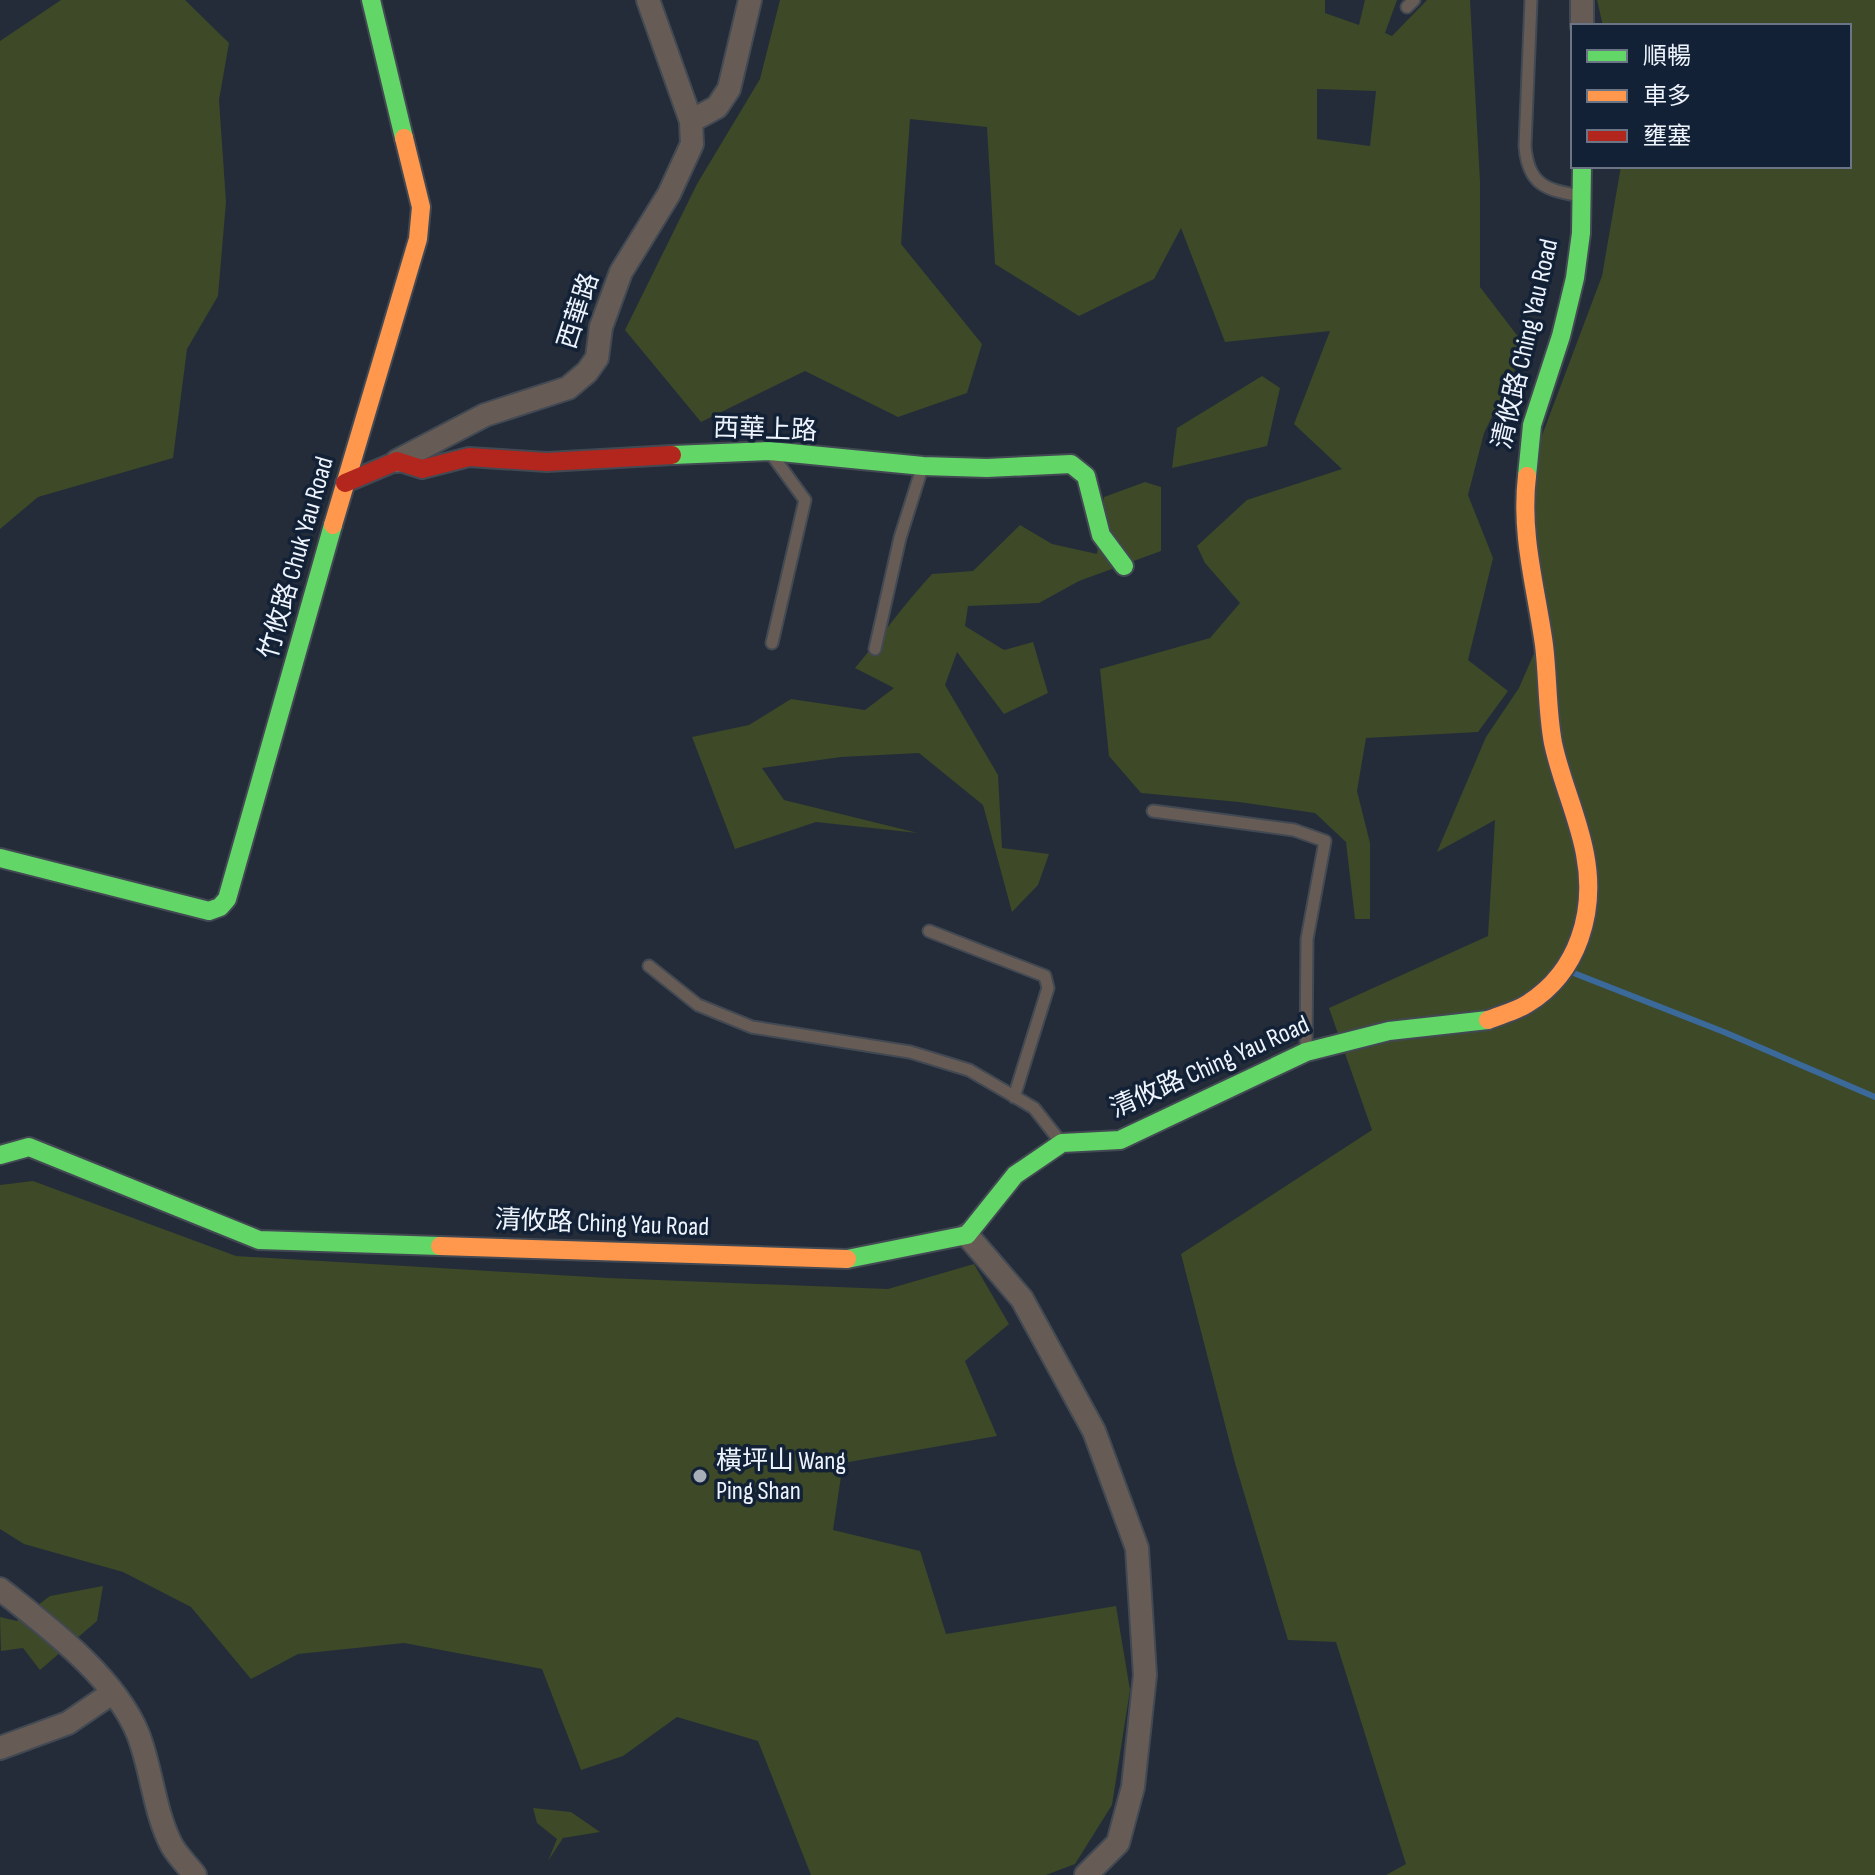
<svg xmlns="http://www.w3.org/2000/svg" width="1875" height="1875" viewBox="0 0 1875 1875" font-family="'Sofia Sans Condensed','Noto Sans TC',sans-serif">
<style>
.green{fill:#3d4927;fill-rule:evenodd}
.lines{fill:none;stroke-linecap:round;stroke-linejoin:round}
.stream{stroke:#3b699a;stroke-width:6}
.lane-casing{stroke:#424953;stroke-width:15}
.street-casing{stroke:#424953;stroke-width:26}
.fast-casing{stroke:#424953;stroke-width:22}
.slow-casing{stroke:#424953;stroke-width:22}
.jam-casing{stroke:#424953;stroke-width:22}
.lane{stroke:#665c55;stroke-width:11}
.street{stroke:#665c55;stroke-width:22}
.fast{stroke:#63d668;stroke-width:18}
.slow{stroke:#ff974d;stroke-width:18}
.jam{stroke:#b3261e;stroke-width:18}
.poi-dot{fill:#a7aeb8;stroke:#132136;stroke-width:3}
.labels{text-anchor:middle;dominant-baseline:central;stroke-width:7;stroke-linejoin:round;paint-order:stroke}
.street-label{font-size:26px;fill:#eef4fd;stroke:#132136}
.poi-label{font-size:26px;fill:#eef4fd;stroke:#132136;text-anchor:start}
</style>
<rect width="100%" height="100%" fill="#242c39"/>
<path class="green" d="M 61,0 L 185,0 L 229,43 L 219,100 L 226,202 L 218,296 L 187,349 L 173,458 L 38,497 L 0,529 L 0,41 Z
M 780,0 L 1325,0 L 1325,13 L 1359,25 L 1365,0 L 1397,0 L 1385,33 L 1392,36 L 1427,0 L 1470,0 L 1480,181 L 1480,287 L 1526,347 L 1484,433 L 1468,495 L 1493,558 L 1468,660 L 1508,691 L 1478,732 L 1366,738 L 1357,791 L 1370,843 L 1370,919 L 1355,919 L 1346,842 L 1315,813 L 1239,802 L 1141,793 L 1109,756 L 1100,669 L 1210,638 L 1240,603 L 1205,563 L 1197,546 L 1247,500 L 1342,469 L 1294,424 L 1330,331 L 1225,342 L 1181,228 L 1154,279 L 1079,316 L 995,264 L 987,127 L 910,119 L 901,244 L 982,344 L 967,393 L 898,417 L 805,371 L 701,422 L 625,330 L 697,184 L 760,79 ZM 1317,89 L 1376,91 L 1370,146 L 1317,139 Z
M 1597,0 L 1875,0 L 1875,1875 L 1386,1875 L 1406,1864 L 1336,1642 L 1288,1640 L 1235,1463 L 1181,1254 L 1372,1130 L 1329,1008 L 1488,936 L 1495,820 L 1437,852 L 1486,737 L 1519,688 L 1548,621 L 1523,486 L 1602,276 L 1621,166 L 1849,166 L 1849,26 L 1603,26 Z
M 1262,376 L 1280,388 L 1267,446 L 1172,468 L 1177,428 Z
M 1145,482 L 1161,487 L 1161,551 L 1079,581 L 1039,603 L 968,606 L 965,626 L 1004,650 L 1033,642 L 1048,693 L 1004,714 L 957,652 L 945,685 L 998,775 L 1002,848 L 1049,854 L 1038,885 L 1012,912 L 983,805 L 919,753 L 841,757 L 762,768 L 784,800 L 918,833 L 816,822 L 735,849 L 692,737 L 749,725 L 791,699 L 865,710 L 894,688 L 855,668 C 881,637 904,604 932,574 L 973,571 L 1020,525 L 1052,544 L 1097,554 L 1104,497 Z
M 33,1181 L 236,1256 L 608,1278 L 888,1289 L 974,1264 L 1009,1324 L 965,1361 L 997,1436 L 843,1463 L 833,1530 L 920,1551 L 946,1634 L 1116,1606 L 1130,1690 L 1112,1805 L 1075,1864 L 1046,1875 L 811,1875 L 758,1741 L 677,1717 L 623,1756 L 581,1770 L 542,1669 L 404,1643 L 298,1654 L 251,1679 L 191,1607 L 123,1572 L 24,1544 L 0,1529 L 0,1185 Z
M 103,1586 L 97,1621 L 40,1670 L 23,1648 L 1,1651 L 0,1617 L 17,1621 L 50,1596 Z
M 533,1808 L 571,1812 L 600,1832 L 563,1838 L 548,1861 L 557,1839 L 537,1823 Z"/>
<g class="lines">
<path class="stream" d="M 1571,972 L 1724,1032 L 1875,1097"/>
<defs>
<path id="lane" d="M 1531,0 L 1525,146 C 1528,186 1547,190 1581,196
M 1407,7 L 1414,0
M 772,643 L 805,500 L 772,455
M 875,649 L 900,538 L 922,468
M 1153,811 L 1294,830 L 1325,841 L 1307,939 L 1306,1051
M 929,931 L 1045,976 L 1048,988 L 1014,1097
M 649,966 L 698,1005 L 752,1027 L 910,1052 L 969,1070 L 1034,1108 L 1060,1141"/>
<path id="street" d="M 1582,0 L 1582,26
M 691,121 L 717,107 L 729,89 L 750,0
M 397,461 L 485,415 L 568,388 L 587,372 L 597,358 L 601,327 L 621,272 L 669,194 L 692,144 L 691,121 L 648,0
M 967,1235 L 1022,1299 L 1094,1431 L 1137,1548 L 1145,1675 L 1133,1787 L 1118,1843 L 1086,1875
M 0,1589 C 48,1627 115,1677 138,1734 C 152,1770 154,1812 172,1846 C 178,1856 187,1865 195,1875
M 0,1748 L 68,1723 L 112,1693"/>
<path id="fast" d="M 371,0 L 404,138
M 672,455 L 770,451 L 923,466 L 987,468 L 1071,464 L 1086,476 L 1101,535 L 1124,566
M 1527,476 L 1532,425 L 1561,336 L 1575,278 L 1581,233 L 1582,166
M 0,858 L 209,911 L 220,907 L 227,899 L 333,525
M 0,1155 L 29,1147 L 259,1240 L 440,1246
M 847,1259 L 967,1235 L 1015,1175 L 1062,1143 L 1120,1140 L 1306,1052 L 1389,1031 L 1488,1020"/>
<path id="slow" d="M 333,525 L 418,239 L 421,207 L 404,138
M 1488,1020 C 1500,1015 1516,1011 1527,1004 C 1579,972 1596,911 1585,854 C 1578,816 1561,781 1553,743 C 1547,711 1548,677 1544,645 C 1536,587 1520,535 1527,476
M 440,1246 L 847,1259"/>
<path id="jam" d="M 345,483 L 397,461 L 422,469 L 469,457 L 547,462 L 672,455"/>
</defs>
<use href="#lane" class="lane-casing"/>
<use href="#street" class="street-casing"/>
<use href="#fast" class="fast-casing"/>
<use href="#slow" class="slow-casing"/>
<use href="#jam" class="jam-casing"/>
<use href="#lane" class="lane"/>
<use href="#street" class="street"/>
<use href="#fast" class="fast"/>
<use href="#slow" class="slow"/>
<use href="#jam" class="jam"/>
</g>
<circle class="poi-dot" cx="700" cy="1476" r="8"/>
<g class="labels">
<g class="street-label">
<text transform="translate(579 311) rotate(-72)">西華路</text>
<text transform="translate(1526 344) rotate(-77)">清攸路 Ching Yau Road</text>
<text transform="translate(765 430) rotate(2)">西華上路</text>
<text transform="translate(297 558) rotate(-74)">竹攸路 Chuk Yau Road</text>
<text transform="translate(1210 1067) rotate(-24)">清攸路 Ching Yau Road</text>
<text transform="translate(602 1224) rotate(2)">清攸路 Ching Yau Road</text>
</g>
<g class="poi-label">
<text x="716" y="1461">橫坪山 Wang<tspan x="716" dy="30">Ping Shan</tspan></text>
</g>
</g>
<rect x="1571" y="24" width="280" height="144" fill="#132136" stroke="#6b7586" stroke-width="2"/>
<rect x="1587" y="50" width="40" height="12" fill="#63d668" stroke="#6b7586" stroke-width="2"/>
<text x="1643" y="64" font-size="24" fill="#eef4fd">順暢</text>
<rect x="1587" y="90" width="40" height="12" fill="#ff974d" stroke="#6b7586" stroke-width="2"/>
<text x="1643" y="104" font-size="24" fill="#eef4fd">車多</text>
<rect x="1587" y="130" width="40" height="12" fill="#b3261e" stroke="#6b7586" stroke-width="2"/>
<text x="1643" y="144" font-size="24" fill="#eef4fd">壅塞</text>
</svg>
